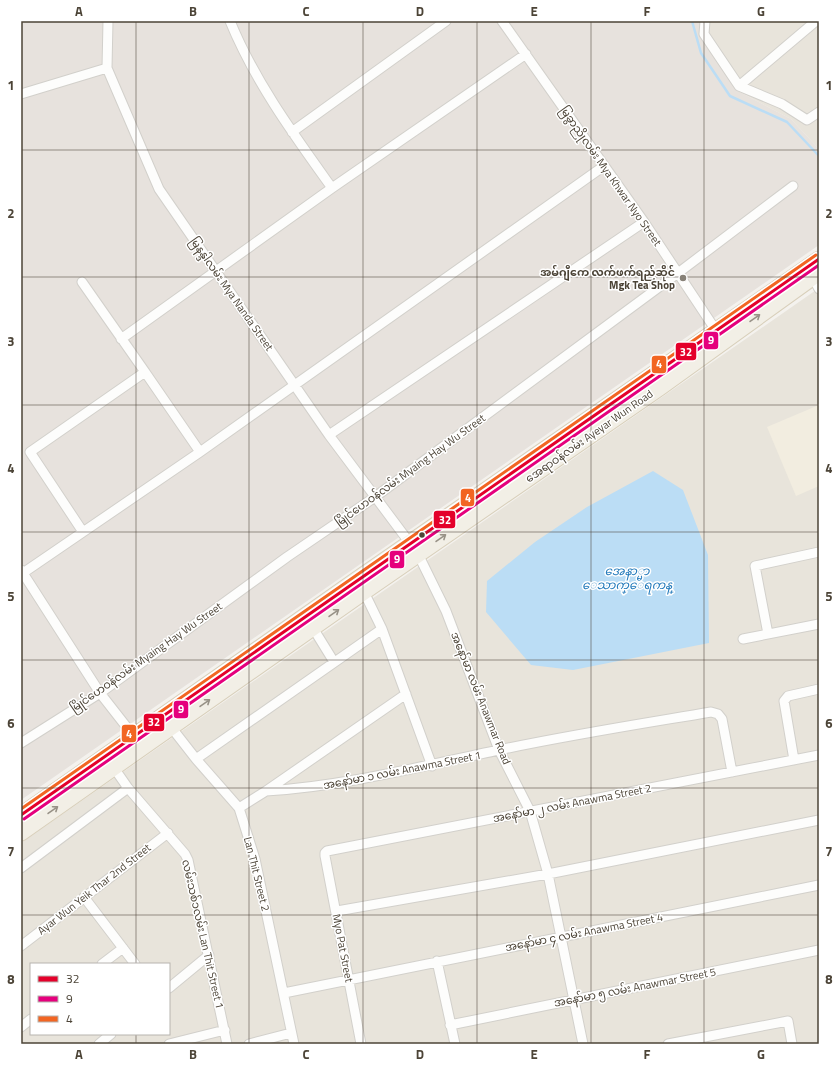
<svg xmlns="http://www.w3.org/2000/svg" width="840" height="1065" viewBox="0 0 840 1065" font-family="'Titillium Web','Noto Sans Myanmar',sans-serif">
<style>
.residential{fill:#e8e4db;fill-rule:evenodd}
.industrial{fill:#e7e2dd}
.education{fill:#f2ede0}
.water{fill:#bbddf5}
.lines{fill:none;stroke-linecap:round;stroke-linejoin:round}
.stream{stroke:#bbddf5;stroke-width:2.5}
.minor-casing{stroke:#d2d0cb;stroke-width:11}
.primary-casing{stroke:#d8cfba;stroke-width:17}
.minor{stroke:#fdfdfc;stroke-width:9}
.primary{stroke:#f2efe6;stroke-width:15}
.bus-1-casing{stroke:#fff;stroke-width:6}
.bus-2-casing{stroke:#fff;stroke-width:6}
.bus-3-casing{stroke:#fff;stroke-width:6}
.bus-1{stroke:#e4002b;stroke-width:3}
.bus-2{stroke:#e5007d;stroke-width:3}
.bus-3{stroke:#f26522;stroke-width:3}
.oneway{stroke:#979186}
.grid{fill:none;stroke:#4c4437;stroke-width:1;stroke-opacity:0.55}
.poi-dot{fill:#878177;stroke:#fff;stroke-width:1.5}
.bus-dot{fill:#4c4437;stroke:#fff;stroke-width:1.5}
.labels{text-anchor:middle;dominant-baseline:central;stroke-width:3;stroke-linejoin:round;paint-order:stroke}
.street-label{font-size:11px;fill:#4c4437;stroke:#fff}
.poi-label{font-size:11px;font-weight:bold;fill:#4c4437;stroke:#fff;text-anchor:end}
.water-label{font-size:12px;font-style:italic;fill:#237abb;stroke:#fff}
.line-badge{stroke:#fff;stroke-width:1.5}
.badge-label{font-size:11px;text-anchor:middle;font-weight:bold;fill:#fff}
.neatline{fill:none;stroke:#4c4437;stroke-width:1.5}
.grid-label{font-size:13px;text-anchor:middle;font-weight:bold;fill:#4c4437}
</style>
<rect width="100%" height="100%" fill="#f4f2ee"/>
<path class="residential" d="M 699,21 L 819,21 L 819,149 L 791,119 L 736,90 L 700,35 Z
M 819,288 L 819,1044 L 21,1044 L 21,843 ZM 31,964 L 169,964 L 169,1034 L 31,1034 Z"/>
<path class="industrial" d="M 21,21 L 699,21 L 700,35 L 736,90 L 791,119 L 819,149 L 819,245 L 21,800 Z"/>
<path class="education" d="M 819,405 L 819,486 L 796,496 L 767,427 Z"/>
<path class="water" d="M 653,471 L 683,490 L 708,555 L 709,643 L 573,670 L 531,665 L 486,612 L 487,581 L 535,542 L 587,507 Z"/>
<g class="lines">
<path class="stream" d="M 692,21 L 701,53 L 730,96 L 787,122 L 819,156"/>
<defs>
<path id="minor" d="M 108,21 L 107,68 L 159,189 L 329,435 L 418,554 L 446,611 L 499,750 L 530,811 L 548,874 L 583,1044
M 230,21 C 255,82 294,135 332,188
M 502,21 L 644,222 L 717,332
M 705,21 L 704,34 L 739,86 L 782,104 L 807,120 L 819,112
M 739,86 L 816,21
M 21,94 L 107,68
M 292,132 L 446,21
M 811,274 L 819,289
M 82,282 L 145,372
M 121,339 L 332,188 L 526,54
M 329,435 L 644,222
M 83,532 L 30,452 L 145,372 L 200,452
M 21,570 L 100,693 L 136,739
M 23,573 L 200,452 L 604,166
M 364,592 L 382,629 L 432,766
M 313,628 L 334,662
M 768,634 L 755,566 L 819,552
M 743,639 L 819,624
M 171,727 L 196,759 L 239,808 L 255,859 L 294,1044
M 21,743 L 100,693 L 287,557 L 375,497 L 678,273 L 793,186
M 196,759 L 382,629
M 794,760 L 784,701 L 788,696 L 819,689
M 112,765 L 128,788 L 185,854 L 188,860 L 227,1044
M 266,791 C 346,786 422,766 499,750 C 569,735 640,724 711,712 L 718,714 L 722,719 L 732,772
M 239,808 L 266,791 L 406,694
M 21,868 L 128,788
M 84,897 L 135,964
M 337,911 L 548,874 L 819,820
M 21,946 L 168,833
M 437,961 L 455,1044
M 102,964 L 123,948
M 169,988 L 209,955
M 284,993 L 819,885
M 450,1025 L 819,950
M 21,1027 L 31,1019
M 99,1044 L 111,1034
M 169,1044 L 225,1030
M 249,1044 L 291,1033
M 361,1044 L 325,856 L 325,853 L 327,851 L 819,755
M 668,1044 L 788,1021 L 792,1044"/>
<path id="primary" d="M 21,815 L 356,580 L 819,259
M 21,833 L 364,592 L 661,387 L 819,273"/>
</defs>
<use href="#minor" class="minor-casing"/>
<use href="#primary" class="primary-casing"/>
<use href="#minor" class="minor"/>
<use href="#primary" class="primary"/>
<defs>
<path id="bus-1" d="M 21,815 L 819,259"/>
<path id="bus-2" d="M 24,819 L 819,265"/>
<path id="bus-3" d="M 21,809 L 816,255"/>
</defs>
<use href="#bus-1" class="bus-1-casing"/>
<use href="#bus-2" class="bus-2-casing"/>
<use href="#bus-3" class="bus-3-casing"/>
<use href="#bus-1" class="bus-1"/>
<use href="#bus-2" class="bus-2"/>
<use href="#bus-3" class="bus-3"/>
</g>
<defs><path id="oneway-shaft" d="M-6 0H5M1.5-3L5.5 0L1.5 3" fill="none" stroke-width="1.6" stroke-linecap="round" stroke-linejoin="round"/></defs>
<g class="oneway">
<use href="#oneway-shaft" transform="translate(755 318) rotate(-35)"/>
<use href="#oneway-shaft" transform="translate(441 538) rotate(-35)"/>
<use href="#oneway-shaft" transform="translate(334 613) rotate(-35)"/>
<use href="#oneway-shaft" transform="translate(205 703) rotate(-35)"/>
<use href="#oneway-shaft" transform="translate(53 810) rotate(-35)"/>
</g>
<path class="grid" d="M 136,21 L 136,964M 249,21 L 249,1044M 363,21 L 363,1044M 477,21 L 477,1044M 591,21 L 591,1044M 704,21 L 704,1044M 21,150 L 819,150M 21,277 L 819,277M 21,405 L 819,405M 21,532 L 819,532M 21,660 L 819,660M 21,788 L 819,788M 21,915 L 819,915M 136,1034 L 136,1044"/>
<circle class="poi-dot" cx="683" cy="278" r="4"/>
<circle class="bus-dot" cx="422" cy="535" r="3.5"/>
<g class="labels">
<g class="street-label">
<text transform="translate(611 176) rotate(55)">မြခွာညိုလမ်း Mya Khwar Nyo Street</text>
<text transform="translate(232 294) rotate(55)">မြနန္ဒါလမ်း Mya Nanda Street</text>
<text transform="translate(589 436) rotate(-35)">အေရာဝန်လမ်း Ayeyar Wun Road</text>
<text transform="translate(410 470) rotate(-36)">မြိုင်ဟေဝန်လမ်း Myaing Hay Wu Street</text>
<text transform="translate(146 657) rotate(-35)">မြိုင်ဟေဝန်လမ်း Myaing Hay Wu Street</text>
<text transform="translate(481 698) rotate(68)">အနော်မာ လမ်း Anawmar Road</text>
<text transform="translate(402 770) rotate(-11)">အနော်မာ ၁ လမ်း Anawma Street 1</text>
<text transform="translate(572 803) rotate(-11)">အနော်မာ ၂ လမ်း Anawma Street 2</text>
<text transform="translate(257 874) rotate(76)">Lan Thit Street 2</text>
<text transform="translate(94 889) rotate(-38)">Ayar Wun Yeik Thar 2nd Street</text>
<text transform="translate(584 932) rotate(-11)">အနော်မာ ၄ လမ်း Anawma Street 4</text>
<text transform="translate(203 934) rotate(77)">လမ်းသစ်၁လမ်း Lan Thit Street 1</text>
<text transform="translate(343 948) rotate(79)">Myo Pat Street</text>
<text transform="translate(635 987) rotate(-11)">အနော်မာ ၅ လမ်း Anawmar Street 5</text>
</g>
<g class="poi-label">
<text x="675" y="272">အမ်ဂျီကေ လက်ဖက်ရည်ဆိုင်<tspan x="675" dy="13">Mgk Tea Shop</tspan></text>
</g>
<g class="water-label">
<text x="627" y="570">အေနာ္မာ<tspan x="627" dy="14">ေသာက္ေရကန္</tspan></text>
</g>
</g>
<g class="line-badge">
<rect x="703" y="331" width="16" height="19" rx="4" fill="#e5007d"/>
<rect x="675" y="342" width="22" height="19" rx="4" fill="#e4002b"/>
<rect x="651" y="355" width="16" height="19" rx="4" fill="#f26522"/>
<rect x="460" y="488" width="15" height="19" rx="4" fill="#f26522"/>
<rect x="433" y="510" width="23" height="19" rx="4" fill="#e4002b"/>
<rect x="389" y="550" width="16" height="19" rx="4" fill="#e5007d"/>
<rect x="173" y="700" width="16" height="19" rx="4" fill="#e5007d"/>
<rect x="143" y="713" width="22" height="19" rx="4" fill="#e4002b"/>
<rect x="121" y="724" width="16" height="19" rx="4" fill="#f26522"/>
</g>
<g class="badge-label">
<text x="711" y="344">9</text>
<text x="686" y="356">32</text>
<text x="659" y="368">4</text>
<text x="468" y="502">4</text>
<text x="445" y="524">32</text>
<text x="397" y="563">9</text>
<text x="181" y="713">9</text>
<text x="154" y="726">32</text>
<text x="129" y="738">4</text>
</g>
<rect width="840" height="1065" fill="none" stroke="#ffffff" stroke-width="44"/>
<rect x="30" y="963" width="140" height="72" fill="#ffffff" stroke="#b7b4af"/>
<rect x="38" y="976" width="20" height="6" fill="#e4002b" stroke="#b7b4af"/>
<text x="66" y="983" font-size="12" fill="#4c4437">32</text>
<rect x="38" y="996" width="20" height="6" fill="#e5007d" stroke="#b7b4af"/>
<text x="66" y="1003" font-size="12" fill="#4c4437">9</text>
<rect x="38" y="1016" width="20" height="6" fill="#f26522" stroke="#b7b4af"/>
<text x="66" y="1023" font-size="12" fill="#4c4437">4</text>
<rect x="22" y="22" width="796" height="1021" class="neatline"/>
<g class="grid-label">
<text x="79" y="16">A</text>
<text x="193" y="16">B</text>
<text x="306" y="16">C</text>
<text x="420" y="16">D</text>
<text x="534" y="16">E</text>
<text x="647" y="16">F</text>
<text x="761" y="16">G</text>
<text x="11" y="90">1</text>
<text x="829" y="90">1</text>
<text x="11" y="218">2</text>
<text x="829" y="218">2</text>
<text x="11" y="346">3</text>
<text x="829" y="346">3</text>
<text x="11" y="473">4</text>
<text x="829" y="473">4</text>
<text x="11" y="601">5</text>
<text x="829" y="601">5</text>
<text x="11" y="728">6</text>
<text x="829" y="728">6</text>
<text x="11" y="856">7</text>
<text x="829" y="856">7</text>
<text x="11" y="984">8</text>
<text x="829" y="984">8</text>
<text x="79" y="1059">A</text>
<text x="193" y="1059">B</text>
<text x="306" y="1059">C</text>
<text x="420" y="1059">D</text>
<text x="534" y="1059">E</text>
<text x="647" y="1059">F</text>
<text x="761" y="1059">G</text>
</g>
</svg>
